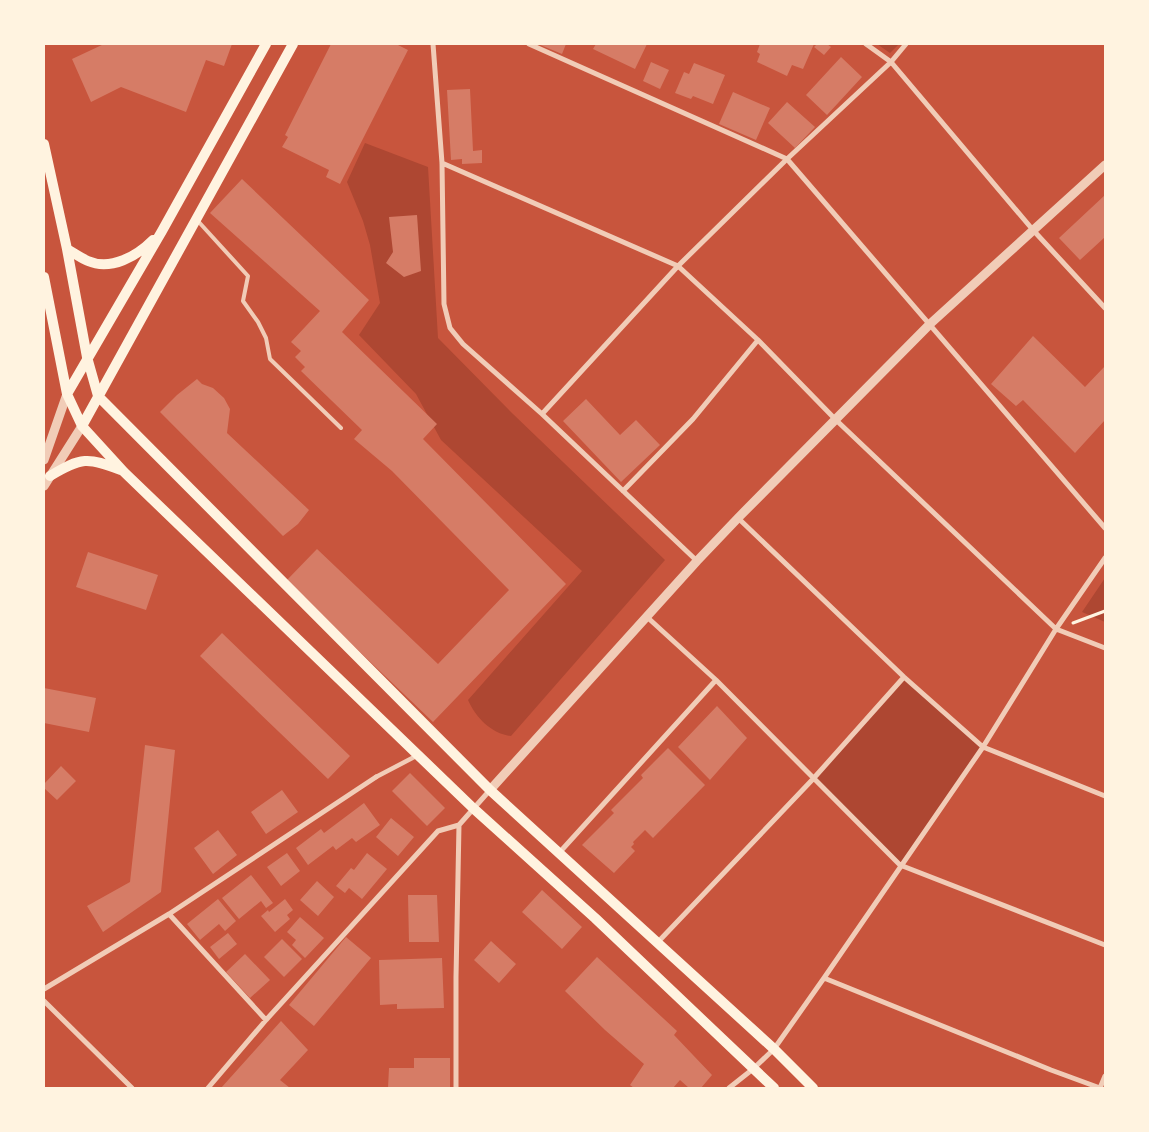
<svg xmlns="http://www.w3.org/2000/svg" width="1149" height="1132" viewBox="0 0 1149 1132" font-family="Overpass,sans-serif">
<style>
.green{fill:#ae4732}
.building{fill:#d67c66}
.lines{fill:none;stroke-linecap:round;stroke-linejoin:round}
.path{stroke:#fff3e0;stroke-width:3}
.service{stroke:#f1ccb7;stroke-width:4}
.pedestrian{stroke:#f1ccb7;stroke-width:4.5}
.minor{stroke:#f1ccb7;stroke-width:5}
.tertiary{stroke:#f1ccb7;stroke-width:9}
.secondary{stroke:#fff3e0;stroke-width:10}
</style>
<rect width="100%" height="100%" fill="#c8553d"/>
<path class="green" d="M 877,44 L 899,44 L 890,53 Z
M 365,143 L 428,167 L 438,338 L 513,414 L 665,560 L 511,736 C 492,734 476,718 468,700 L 582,571 L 441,440 L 416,394 L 359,335 L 380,303 L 370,245 L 363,221 L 347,182 Z
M 1105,578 L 1105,622 L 1082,612 Z
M 904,677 L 983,747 L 900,865 L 813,779 Z"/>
<path class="building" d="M 104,44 L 232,44 L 224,66 L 206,60 L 186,112 L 121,87 L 91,102 L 72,59 Z
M 331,44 L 396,44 L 408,50 L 340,184 L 326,177 L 329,170 L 282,147 L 288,137 L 285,135 Z
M 538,44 L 566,44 L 562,54 Z
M 596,44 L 647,44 L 635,69 L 593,49 Z
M 760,44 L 814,44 L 803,69 L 792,65 L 787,76 L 757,62 L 760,54 L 757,52 Z
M 817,44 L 827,44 L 831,47 L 824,55 L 814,47 Z
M 841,57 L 862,77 L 827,115 L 806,95 Z
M 651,62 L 669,70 L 660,89 L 643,81 Z
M 694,63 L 725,75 L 713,104 L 693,96 L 691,99 L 675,93 L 684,72 L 689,74 Z
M 470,89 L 473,151 L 482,150 L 482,163 L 462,164 L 462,159 L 451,160 L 447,90 Z
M 733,92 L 770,108 L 756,140 L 719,124 Z
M 787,102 L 815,127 L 795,148 L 768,123 Z
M 242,179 L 369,300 L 342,332 L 437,424 L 423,439 L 566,584 L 433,722 L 286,581 L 317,549 L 438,664 L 509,590 L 392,471 L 354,439 L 362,430 L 301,371 L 305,367 L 295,357 L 301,351 L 291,342 L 320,311 L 210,213 Z
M 1105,195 L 1105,237 L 1080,260 L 1059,238 Z
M 417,215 L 421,271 L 404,277 L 386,263 L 393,252 L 389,217 Z
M 1033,336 L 1085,387 L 1105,366 L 1105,420 L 1075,453 L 1023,400 L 1016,406 L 991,384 Z
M 197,379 L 202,384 L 213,388 L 224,398 L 230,409 L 227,433 L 309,510 L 298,524 L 283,536 L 160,412 L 177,395 Z
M 586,399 L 620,435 L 636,420 L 660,445 L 621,482 L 563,421 Z
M 88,552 L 158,575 L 146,610 L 76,587 Z
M 222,633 L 350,756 L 328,779 L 200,656 Z
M 44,688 L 96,698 L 89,732 L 44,723 Z
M 717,706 L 747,738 L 710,780 L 678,747 Z
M 145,745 L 175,750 L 161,892 L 103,932 L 87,906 L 130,882 Z
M 668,748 L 705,785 L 653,838 L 645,830 L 633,842 L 634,844 L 631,847 L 635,851 L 614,873 L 582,845 L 614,813 L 611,810 L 643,778 L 641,775 Z
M 61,766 L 76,781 L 57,800 L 44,788 L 44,784 Z
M 410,773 L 445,808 L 427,826 L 392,791 Z
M 282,790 L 298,812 L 266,834 L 251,812 Z
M 364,803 L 380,825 L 356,842 L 352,838 L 336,850 L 333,846 L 308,865 L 296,848 L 321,829 L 324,833 Z
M 391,818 L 414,837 L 398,856 L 376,837 Z
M 218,830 L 237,855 L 213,874 L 194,848 Z
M 287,853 L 300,871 L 281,886 L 267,867 Z
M 367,853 L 387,869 L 362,899 L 349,888 L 345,893 L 336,886 L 351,868 L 354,870 Z
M 251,875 L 273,903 L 266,908 L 261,901 L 239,919 L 222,898 Z
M 317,881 L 334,897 L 318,916 L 300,900 Z
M 542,890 L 582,927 L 562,949 L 522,912 Z
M 408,895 L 437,895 L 439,942 L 409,942 Z
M 218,899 L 236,921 L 225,931 L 219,924 L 200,940 L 187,924 Z
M 285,899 L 293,910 L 287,915 L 290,919 L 275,932 L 261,916 L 268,910 L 269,912 Z
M 300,917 L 324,938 L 305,958 L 292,945 L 296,940 L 287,932 Z
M 228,933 L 237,944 L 219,959 L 210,947 Z
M 346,937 L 371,958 L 314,1026 L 289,1005 Z
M 282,939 L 302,959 L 284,977 L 264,957 Z
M 491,941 L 516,964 L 499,983 L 474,960 Z
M 245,954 L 270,980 L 250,998 L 226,972 Z
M 597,957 L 677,1031 L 674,1035 L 712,1075 L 701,1088 L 689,1088 L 680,1080 L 673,1088 L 634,1088 L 630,1085 L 644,1064 L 605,1030 L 565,991 Z
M 442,958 L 444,1008 L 397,1009 L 397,1004 L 380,1005 L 379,960 Z
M 281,1021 L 308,1050 L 280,1080 L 290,1088 L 221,1088 Z
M 414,1058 L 450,1058 L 450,1088 L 388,1088 L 389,1068 L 414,1068 Z"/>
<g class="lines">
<path class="path" d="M 1073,623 L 1105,611"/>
<path class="service" d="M 197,220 L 248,276 L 243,301 L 258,322 L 266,338 L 270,359 L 341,428"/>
<path class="pedestrian" d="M 376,777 L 418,755"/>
<path class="minor" d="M 433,44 L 442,163 L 444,304 L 450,328 L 463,344 L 542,414 L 697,561
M 529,44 L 787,159 L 1105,528
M 866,44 L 891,62 L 1033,230 L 1105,308
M 442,163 L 678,266 L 758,340 L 836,420 L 1056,629 L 1105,648
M 542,414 L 678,266 L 787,159 L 891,62 L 906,44
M 623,491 L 693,419 L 758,340
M 738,518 L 904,677 L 983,747 L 1105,796
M 647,617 L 716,680 L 900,865 L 1105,945
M 559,853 L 716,680
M 169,914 L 266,1020
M 658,942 L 813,779 L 904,677
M 824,978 L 1051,1070 L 1100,1088
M 44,989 L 169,914 L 376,777
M 44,1001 L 132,1088
M 208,1088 L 266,1020 L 438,831 L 459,825
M 456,1088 L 456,977 L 459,825 L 490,790
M 729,1088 L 753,1069 L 774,1049 L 824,978 L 983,747 L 1056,629 L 1105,558
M 1100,1088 L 1105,1076"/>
<path class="tertiary" d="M 44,460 L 67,394
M 44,486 L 82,426
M 490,790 L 697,561 L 738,518 L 930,324 L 1105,165"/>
<path class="secondary" d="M 44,144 L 67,249 L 87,357 L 98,396 L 490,790 L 774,1049 L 813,1088
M 67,249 C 74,253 81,258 88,261 C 111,271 137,256 153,240
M 44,277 L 67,394 L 82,426 L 124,472 L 473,808 L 595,918 L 774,1088
M 67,394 L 162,231 L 266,44
M 82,426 L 293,44
M 50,476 C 81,457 88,457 121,470"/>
</g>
<rect width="1149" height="1132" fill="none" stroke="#fff3e0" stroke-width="90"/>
</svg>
